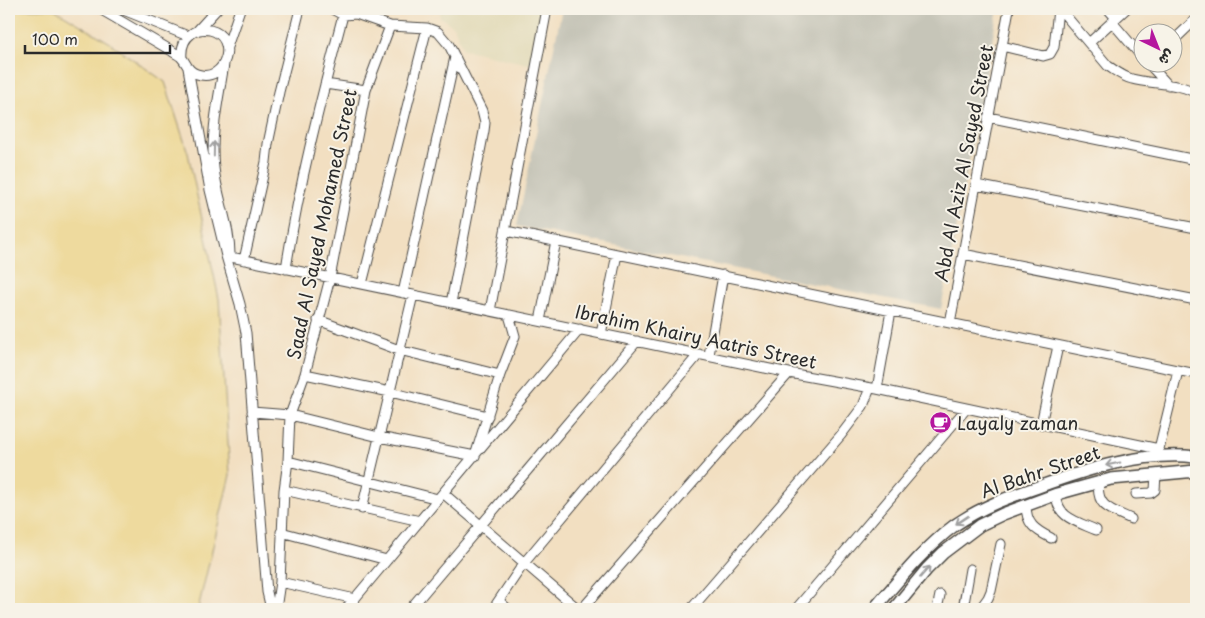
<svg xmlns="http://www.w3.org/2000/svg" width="1205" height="618" viewBox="0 0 1205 618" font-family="'Playpen Sans','Playpen Sans Arabic',sans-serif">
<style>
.built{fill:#e3dbba}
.industrial{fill:#c6c5b8}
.sand{fill:#eeda9e;stroke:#8c8264}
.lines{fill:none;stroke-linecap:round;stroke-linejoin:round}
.minor-casing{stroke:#494642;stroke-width:11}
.major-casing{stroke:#494642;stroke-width:14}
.minor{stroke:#fff;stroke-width:9}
.major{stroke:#fff;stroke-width:11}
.oneway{stroke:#a0a0a0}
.labels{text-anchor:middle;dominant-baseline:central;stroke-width:4;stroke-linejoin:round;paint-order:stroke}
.street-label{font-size:18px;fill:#2b2b2b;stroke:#f7f3e8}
.poi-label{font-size:18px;fill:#2b2b2b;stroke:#f7f3e8;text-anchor:start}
</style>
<rect width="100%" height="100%" fill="#f7f3e8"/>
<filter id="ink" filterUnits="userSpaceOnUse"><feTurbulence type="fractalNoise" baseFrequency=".02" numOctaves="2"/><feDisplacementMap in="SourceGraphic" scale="10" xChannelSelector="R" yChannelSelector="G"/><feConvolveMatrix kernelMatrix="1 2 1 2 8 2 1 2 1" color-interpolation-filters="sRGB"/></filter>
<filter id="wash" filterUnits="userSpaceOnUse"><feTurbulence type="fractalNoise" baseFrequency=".0096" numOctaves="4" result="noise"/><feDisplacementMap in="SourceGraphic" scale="20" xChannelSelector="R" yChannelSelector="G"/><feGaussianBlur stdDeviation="1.12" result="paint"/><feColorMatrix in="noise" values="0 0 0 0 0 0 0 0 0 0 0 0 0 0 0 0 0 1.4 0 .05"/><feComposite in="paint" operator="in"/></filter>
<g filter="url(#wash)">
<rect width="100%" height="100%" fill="#f2dfc1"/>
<path class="built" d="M 441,9 L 540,9 L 532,65 L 463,49 L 454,27 L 439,16 Z"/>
<path class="industrial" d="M 562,9 L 998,9 L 941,309 L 517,226 Z"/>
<path class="sand" d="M 9,9 L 54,9 L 107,41 L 165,82 L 188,153 L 219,299 L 230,475 L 198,609 L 9,609 Z"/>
</g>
<g filter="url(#ink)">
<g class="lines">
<defs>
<path id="minor" d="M 100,9 L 172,51 C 174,53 179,55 181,57 C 187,63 187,71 197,74 C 226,84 240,37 210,30 C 203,29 196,30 191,34 C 183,40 181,48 182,58
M 121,9 L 188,36
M 332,9 L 343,15 L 356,14 L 390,26 L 427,28 L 438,32 L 449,45 L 482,111 L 485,123 L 484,131 L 451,303
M 1060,9 L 1108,66 C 1116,71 1123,77 1132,79 C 1149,84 1185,83 1196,94
M 1108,9 L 1116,18
M 1112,22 L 1142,57
M 197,31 L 217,9
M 1172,42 L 1196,19
M 1089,43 L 1126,9
M 1002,46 L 1043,56 L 1050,54 L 1054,47 L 1058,9
M 227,47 L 240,9
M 1147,62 L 1168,85
M 224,64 C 219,97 210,134 214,168 C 217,198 231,227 230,258
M 188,68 L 210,190 L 226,256 L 240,304 L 246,333 L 267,592 L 271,609
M 325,84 L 366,90
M 988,117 L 1196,160
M 976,185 L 1196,228
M 506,231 L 1196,374
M 963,254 L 1196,300
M 226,256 L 789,373 L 877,389 L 1159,449
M 244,260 L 266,162 L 268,144 L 279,92 L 300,9
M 286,269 C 299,183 321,99 343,15
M 362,284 L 427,28
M 403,293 L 455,57
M 490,311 L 547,9
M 318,320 L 399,350 L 500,375
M 540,321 L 556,241
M 950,323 L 1009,9
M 601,334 L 617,254
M 709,355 L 723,275
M 305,374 L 390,392 L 488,416
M 877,389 L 891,311
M 252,412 L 290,415 L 379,437 L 475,456 L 500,375 L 515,336 L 509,315
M 1041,424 L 1058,346
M 1158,453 L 1178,371
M 288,461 L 438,499
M 1099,482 C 1095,507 1112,510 1131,519
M 284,490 L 420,521
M 443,493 L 578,609
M 1057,494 C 1055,517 1078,522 1096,530
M 1136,494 L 1151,493 L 1155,490 L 1156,475
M 1026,505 C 1026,524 1035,530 1051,538
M 362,509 L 413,295
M 281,532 L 387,560
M 280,582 L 355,599
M 499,601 L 508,609
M 276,609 L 280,582 L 284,490 L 288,461 L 290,415 L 305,374 L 330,278 L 366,90 L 390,26
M 346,609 L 580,329
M 410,609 L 637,341
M 493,609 L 524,563 L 699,354
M 582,609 L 789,373
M 691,609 L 841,435 L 863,406 L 870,388
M 796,609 L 966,409
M 937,609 L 940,595
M 963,609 L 970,569
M 980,609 L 988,598 L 991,591 L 1001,544"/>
<path id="major" d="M 874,609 C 899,580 924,548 955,525 C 981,507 1009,497 1038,487 C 1088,469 1142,451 1196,457
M 894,609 L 927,569 L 943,553 L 980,525 L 1003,514 L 1057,494 L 1111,479 L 1196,471"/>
</defs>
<use href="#minor" class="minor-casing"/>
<use href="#major" class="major-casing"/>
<use href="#minor" class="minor"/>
<use href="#major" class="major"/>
</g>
<defs><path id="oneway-shaft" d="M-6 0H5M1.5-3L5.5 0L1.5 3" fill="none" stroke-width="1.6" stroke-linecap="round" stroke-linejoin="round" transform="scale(1.25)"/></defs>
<g class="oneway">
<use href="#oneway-shaft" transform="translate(214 149) rotate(-89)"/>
<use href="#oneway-shaft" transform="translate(1113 464) rotate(169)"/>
<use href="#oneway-shaft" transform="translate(962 520) rotate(146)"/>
<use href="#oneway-shaft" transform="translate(925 572) rotate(-49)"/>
</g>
</g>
<defs>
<symbol id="cafe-disc" viewBox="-11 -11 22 22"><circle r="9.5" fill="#b5179e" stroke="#f7f3e8"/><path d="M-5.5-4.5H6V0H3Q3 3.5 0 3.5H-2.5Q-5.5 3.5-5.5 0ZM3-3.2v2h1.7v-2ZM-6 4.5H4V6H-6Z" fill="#fff"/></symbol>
</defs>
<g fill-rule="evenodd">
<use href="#cafe-disc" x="928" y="410" width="25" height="25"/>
</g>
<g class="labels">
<g class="street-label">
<text transform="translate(963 163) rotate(-79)">Abd Al Aziz Al Sayed Street</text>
<text transform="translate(321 224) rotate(-78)">Saad Al Sayed Mohamed Street</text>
<text transform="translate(696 336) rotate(12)">Ibrahim Khairy Aatris Street</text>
<text transform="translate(1040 471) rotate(-19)">Al Bahr Street</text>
</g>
<g class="poi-label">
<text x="957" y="422">Layaly zaman</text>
</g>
</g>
<rect width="1205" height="618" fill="none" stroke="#f7f3e8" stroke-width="30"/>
<g transform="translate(1158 48) rotate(137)"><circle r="24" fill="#f7f3e8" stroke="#a5a39c"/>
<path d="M0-4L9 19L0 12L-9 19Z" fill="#b5179e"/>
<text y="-8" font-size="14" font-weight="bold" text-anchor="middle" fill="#2b2b2b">ش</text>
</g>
<path d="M25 45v8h145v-8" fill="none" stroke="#2b2b2b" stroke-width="2.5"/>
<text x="32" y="45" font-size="15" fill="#2b2b2b" stroke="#f7f3e8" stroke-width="4" paint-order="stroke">100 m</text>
</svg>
